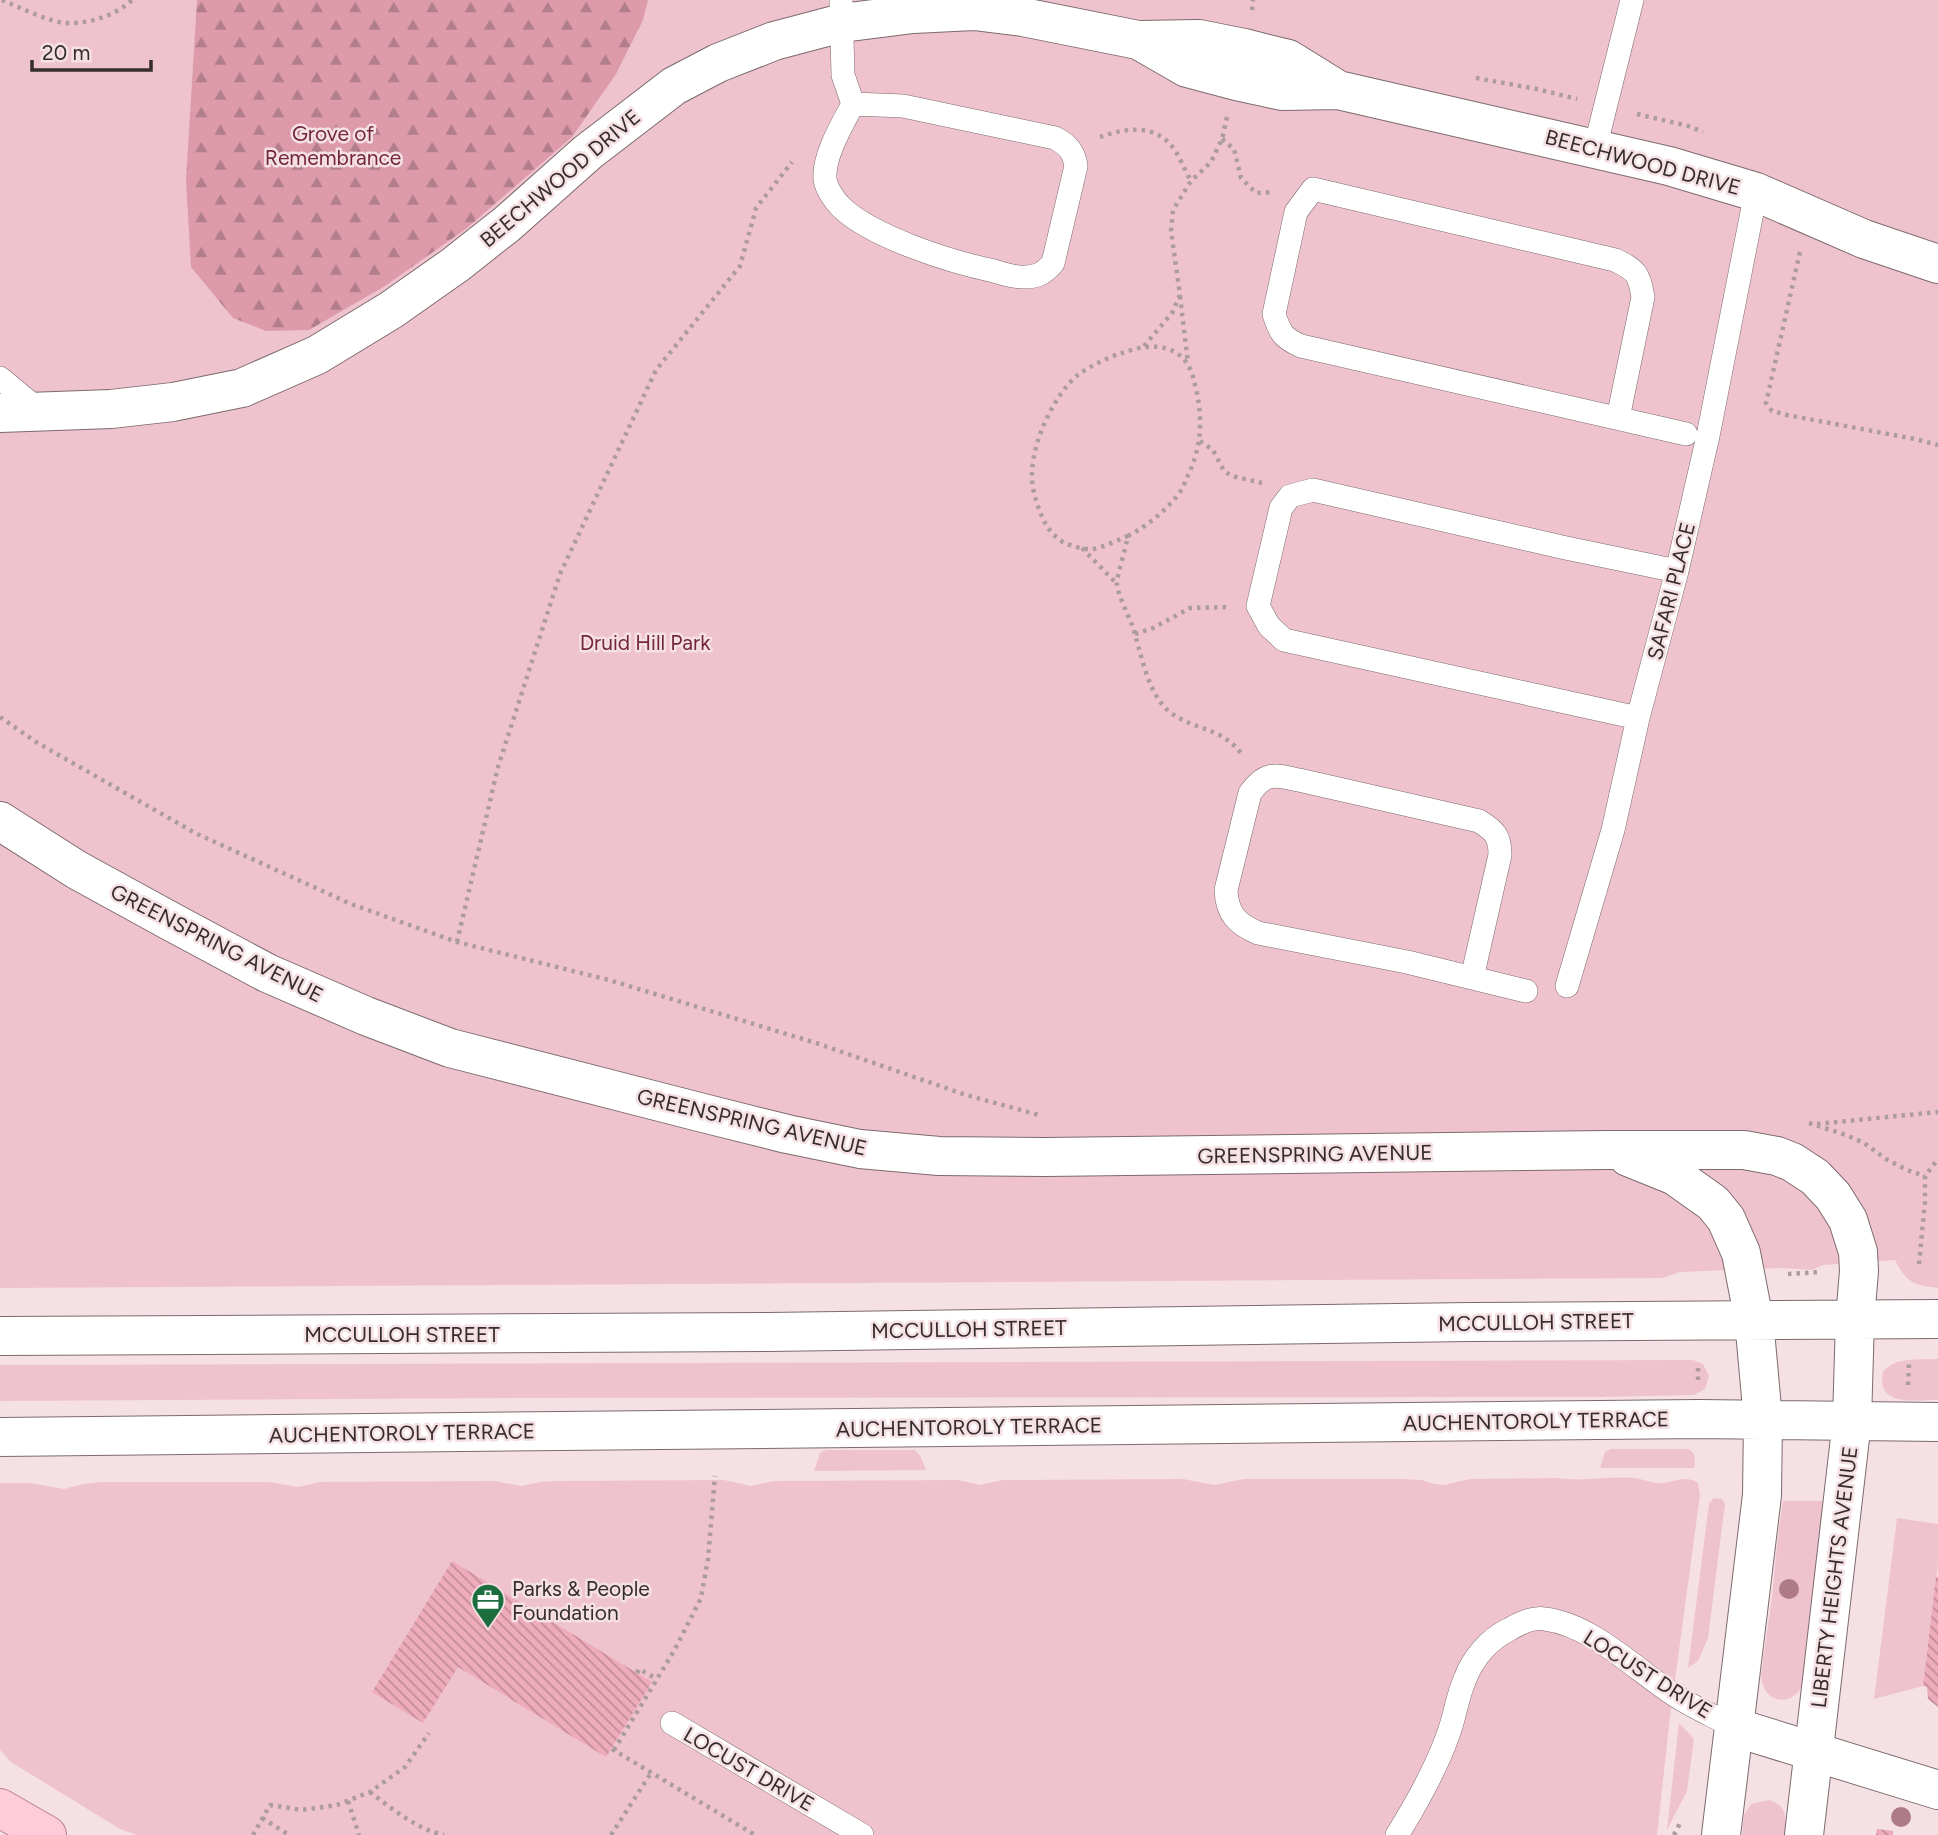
<svg xmlns="http://www.w3.org/2000/svg" width="1938" height="1835" viewBox="0 0 1938 1835" font-family="Figtree,sans-serif">
<style>
.green{fill:#efc3cd}
.forest{fill:url(#forest-firs)}
.building{fill:url(#building-back-hatch)}
.lines{fill:none;stroke-linecap:round;stroke-linejoin:round}
.lane-casing{stroke:#7c6a6e;stroke-width:24}
.street-casing{stroke:#7c6a6e;stroke-width:40}
.secondary-casing{stroke:#7c6a6e;stroke-width:40}
.primary-casing{stroke:#b77e8c;stroke-width:40}
.path{stroke:#ad9c9f;stroke-width:4.5;stroke-dasharray:3.5 5;stroke-linecap:butt}
.lane{stroke:#fff;stroke-width:23}
.street{stroke:#fff;stroke-width:38}
.secondary{stroke:#fff;stroke-width:38}
.primary{stroke:#feccd9;stroke-width:38}
.tree{fill:#ae7a8a}
.labels{text-anchor:middle;dominant-baseline:central;stroke-width:5;stroke-linejoin:round;paint-order:stroke}
.park-label{font-size:21px;fill:#742640;stroke:#f5e0e4}
.street-label{font-size:21px;fill:#342c2d;stroke:#f5e0e4}
.poi-label{font-size:21px;fill:#342c2d;stroke:#f5e0e4;text-anchor:start}
</style>
<defs>
<pattern id="forest-firs" width="22" height="20" patternUnits="userSpaceOnUse" patternTransform="scale(1.75)"><rect width="22" height="20" fill="#dc9aaa"/><path d="M5 1l3.5 6h-7zM16 11l3.5 6h-7z" fill="#b37e8b"/></pattern>
<pattern id="building-back-hatch" width="6" height="6" patternUnits="userSpaceOnUse" patternTransform="scale(1.75)"><rect width="6" height="6" fill="#eeabbb"/><path d="M-1 5l2 2M0 0l6 6M5-1l2 2" fill="none" stroke="#c28b98"/></pattern>
</defs>
<rect width="100%" height="100%" fill="#f5e0e4"/>
<path class="green" d="M 0,0 L 1938,0 L 1938,1288 C 1913,1285 1907,1283 1895,1260 L 1823,1265 L 1812,1270 L 1783,1268 L 1680,1272 L 1663,1278 L 0,1288 Z
M 1938,1359 L 1938,1400 C 1916,1400 1875,1407 1883,1372 C 1895,1356 1920,1360 1938,1359 Z
M 1693,1360 L 1703,1364 L 1709,1376 L 1705,1389 L 1694,1395 L 1600,1397 L 510,1398 L 0,1401 L 0,1365 Z
M 1611,1449 L 1689,1449 L 1694,1454 L 1695,1466 L 1693,1468 L 1600,1468 L 1605,1452 Z
M 826,1450 L 915,1450 L 921,1457 L 926,1470 L 814,1471 L 820,1453 Z
M 1558,1478 C 1583,1482 1609,1476 1634,1478 C 1644,1479 1652,1484 1661,1483 C 1674,1483 1685,1474 1698,1483 L 1700,1495 L 1670,1717 L 1657,1835 L 137,1835 L 120,1829 L 11,1762 L 0,1750 L 0,1483 L 30,1483 L 64,1489 L 83,1484 L 101,1482 L 269,1482 L 298,1487 L 320,1482 L 495,1481 L 521,1486 L 540,1482 L 555,1481 L 724,1480 L 751,1486 L 774,1481 L 958,1480 L 980,1485 L 1003,1480 L 1183,1479 L 1214,1485 L 1244,1479 L 1403,1479 L 1422,1480 L 1434,1484 L 1444,1485 L 1470,1479 Z
M 1714,1498 L 1722,1499 L 1725,1504 L 1708,1638 L 1698,1661 L 1688,1668 L 1709,1504 Z
M 1783,1501 L 1822,1501 L 1823,1509 L 1803,1684 C 1792,1709 1763,1703 1761,1676 L 1772,1596 L 1779,1527 Z
M 1897,1518 L 1938,1524 L 1938,1564 L 1923,1686 L 1874,1699 Z
M 1679,1723 L 1694,1739 L 1687,1791 L 1667,1830 Z
M 1769,1800 C 1787,1805 1787,1819 1785,1835 L 1742,1835 L 1744,1815 L 1751,1804 Z"/>
<path class="forest" d="M 197,0 L 648,0 L 643,20 L 616,74 L 572,137 L 467,228 L 385,286 L 309,330 L 266,331 L 233,318 L 191,267 L 186,180 Z"/>
<path class="building" d="M 452,1561 L 652,1682 L 606,1757 L 458,1667 L 423,1723 L 372,1692 Z
M 1936,1577 L 1938,1577 L 1938,1707 L 1928,1699 L 1927,1687 L 1923,1686 Z
M 1877,1829 L 1893,1831 L 1893,1835 L 1876,1835 Z"/>
<g class="lines">
<defs>
<path id="lane" d="M 841,0 L 843,75 L 853,104 C 843,123 823,156 825,179 C 826,188 834,200 841,207 C 872,237 951,262 994,271 C 1004,274 1015,278 1026,277 C 1038,277 1045,272 1053,263 L 1076,166 C 1074,152 1068,145 1055,138 L 903,106 L 853,104
M 1595,148 L 1632,0
M 0,378 L 41,412
M 1618,418 L 1643,297 C 1639,273 1636,270 1615,260 L 1313,189 L 1296,212 L 1274,314 C 1280,333 1283,338 1301,346 L 1686,434
M 1638,718 L 1284,640 L 1269,626 L 1258,606 L 1281,508 L 1290,496 L 1313,490 L 1566,548 L 1677,571
M 1472,978 L 1500,855 C 1500,836 1495,831 1479,821 L 1299,780 C 1275,775 1266,771 1250,793 L 1226,890 C 1227,914 1237,924 1258,933 L 1407,962 L 1526,991
M 1567,986 L 1613,830 L 1638,718 L 1677,571 L 1708,436 L 1756,192
M 672,1723 L 862,1835
M 1397,1835 C 1417,1803 1435,1771 1448,1735 C 1455,1717 1457,1697 1465,1679 C 1473,1658 1489,1639 1510,1629 C 1520,1623 1533,1617 1545,1619 C 1592,1625 1635,1669 1673,1694 C 1692,1707 1714,1716 1734,1727"/>
<path id="street" d="M 1140,41 L 1187,68 L 1236,81 L 1282,91 L 1338,90 L 1669,166 L 1756,192 L 1864,239 L 1938,264
M 0,413 L 111,409 L 173,402 L 242,388 L 317,355 L 391,310 L 455,265 L 507,224 L 588,152 L 674,86 L 718,63 L 774,41 L 842,23 L 913,14 L 974,11 L 1023,17 L 1138,40 L 1199,39 L 1244,48 L 1288,59 L 1338,90
M 0,821 L 77,870 L 170,921 L 267,973 L 366,1016 L 450,1048 L 703,1113 L 787,1134 L 860,1149 L 939,1156 L 1045,1157 L 1606,1150 L 1744,1150 L 1777,1156 L 1792,1162 L 1815,1177 L 1833,1196 L 1848,1220 L 1858,1252 L 1859,1271 L 1855,1319
M 1628,1157 L 1675,1176 L 1713,1203 L 1726,1219 L 1741,1253 L 1754,1320
M 1734,1727 L 1938,1790"/>
<path id="secondary" d="M 0,1336 L 768,1332 L 1471,1322 L 1938,1319
M 0,1437 L 1699,1419 L 1938,1422
M 1721,1835 L 1762,1495 L 1763,1419 L 1754,1320
M 1804,1835 L 1852,1421 L 1855,1319"/>
<path id="primary" d="M 0,1808 L 47,1835"/>
</defs>
<use href="#lane" class="lane-casing"/>
<use href="#street" class="street-casing"/>
<use href="#secondary" class="secondary-casing"/>
<use href="#primary" class="primary-casing"/>
<path class="path" d="M 2,0 C 19,7 47,21 65,23 C 89,24 115,16 132,0
M 1252,10 L 1253,0
M 1476,78 L 1537,89 L 1577,99
M 1637,114 L 1688,126 L 1703,132
M 1100,137 C 1122,129 1150,124 1168,142 C 1178,151 1184,169 1191,181
M 1222,139 L 1234,149 L 1241,178 L 1256,193 L 1272,192
M 1800,252 L 1766,403 L 1772,411 L 1787,415 L 1915,439 L 1938,445
M 1180,296 L 1188,363
M 1144,346 L 1172,313 L 1180,295 L 1171,231 L 1173,210 L 1191,181 L 1211,162 L 1222,139 L 1227,117
M 1200,441 L 1213,450 L 1224,471 L 1232,476 L 1262,483
M 1128,536 C 1117,540 1105,547 1093,549 C 1083,550 1072,546 1063,542 C 1050,534 1044,523 1039,509 C 1035,498 1031,484 1032,472 C 1033,441 1054,394 1079,374 C 1091,366 1108,357 1122,353 C 1139,347 1161,342 1178,354 C 1188,361 1193,374 1195,385 C 1203,415 1202,445 1189,473 C 1186,479 1184,486 1180,492 C 1166,511 1148,525 1128,536 C 1126,548 1117,574 1117,584 C 1117,592 1128,615 1132,625 C 1141,651 1147,695 1171,713 C 1196,731 1223,727 1243,756
M 1082,548 L 1117,584
M 1135,634 L 1153,628 L 1190,608 L 1229,607
M 0,717 L 36,742 L 195,833 L 351,904 L 457,942 L 609,980 L 816,1043 L 966,1095 L 1039,1115
M 457,942 L 498,767 L 560,574 L 656,370 L 740,266 L 756,208 L 792,162
M 1809,1123 L 1846,1135 L 1864,1143 L 1886,1159 L 1907,1170 L 1925,1176
M 1817,1124 L 1938,1112
M 1919,1264 L 1925,1202 L 1925,1176 L 1938,1159
M 1788,1274 L 1819,1272
M 1698,1380 L 1698,1365
M 1908,1385 L 1909,1363
M 637,1673 L 639,1669 L 657,1679
M 612,1749 L 755,1835
M 614,1750 L 674,1651 L 701,1598 L 708,1559 L 715,1476
M 370,1792 C 391,1808 418,1830 444,1835
M 348,1801 L 359,1835
M 262,1818 L 289,1835
M 253,1835 L 270,1805 L 302,1810 L 337,1805 L 370,1792 L 405,1767 L 429,1733
M 611,1835 L 651,1773
M 1674,1835 L 1681,1821"/>
<use href="#lane" class="lane"/>
<use href="#street" class="street"/>
<use href="#secondary" class="secondary"/>
<use href="#primary" class="primary"/>
</g>
<g class="tree">
<circle cx="1789" cy="1589" r="10"/>
<circle cx="1901" cy="1817" r="10"/>
</g>
<defs>
<symbol id="office-pin" viewBox="-11 -11 22 30"><path d="M0 17L-7.5 6A9.5 9.5 0 1 1 7.5 6Z" fill="#1d6e3f" stroke="#f5e0e4"/><path d="M-6-3h4V-5.5h4V-3h4V5H-6ZM-1-4.5V-3h2v-1.5ZM-6 0V1H6V0Z" fill="#fff"/></symbol>
</defs>
<g fill-rule="evenodd">
<use href="#office-pin" x="469" y="1581" width="38" height="52"/>
</g>
<g class="labels">
<g class="park-label">
<text x="333" y="133">Grove of<tspan x="333" dy="24">Remembrance</tspan></text>
<text x="645" y="642">Druid Hill Park</text>
</g>
<g class="street-label">
<text transform="translate(1643 162) rotate(15)">BEECHWOOD DRIVE</text>
<text transform="translate(560 178) rotate(-40)">BEECHWOOD DRIVE</text>
<text transform="translate(1671 591) rotate(-76)">SAFARI PLACE</text>
<text transform="translate(217 943) rotate(27)">GREENSPRING AVENUE</text>
<text transform="translate(752 1122) rotate(13)">GREENSPRING AVENUE</text>
<text transform="translate(1315 1154) rotate(-1)">GREENSPRING AVENUE</text>
<text transform="translate(1536 1322) rotate(-1)">MCCULLOH STREET</text>
<text transform="translate(969 1329) rotate(-1)">MCCULLOH STREET</text>
<text x="402" y="1334">MCCULLOH STREET</text>
<text transform="translate(1536 1421) rotate(-1)">AUCHENTOROLY TERRACE</text>
<text transform="translate(969 1427) rotate(-1)">AUCHENTOROLY TERRACE</text>
<text transform="translate(402 1433) rotate(-1)">AUCHENTOROLY TERRACE</text>
<text transform="translate(1834 1577) rotate(-83)">LIBERTY HEIGHTS AVENUE</text>
<text transform="translate(1648 1674) rotate(32)">LOCUST DRIVE</text>
<text transform="translate(749 1769) rotate(30)">LOCUST DRIVE</text>
</g>
<g class="poi-label">
<text x="512" y="1588">Parks &amp; People<tspan x="512" dy="24">Foundation</tspan></text>
</g>
</g>
<path d="M32 60v10h119v-10" fill="none" stroke="#342c2d" stroke-width="3.5"/>
<text x="42" y="60" font-size="21" fill="#342c2d" stroke="#f5e0e4" stroke-width="5" paint-order="stroke">20 m</text>
</svg>
